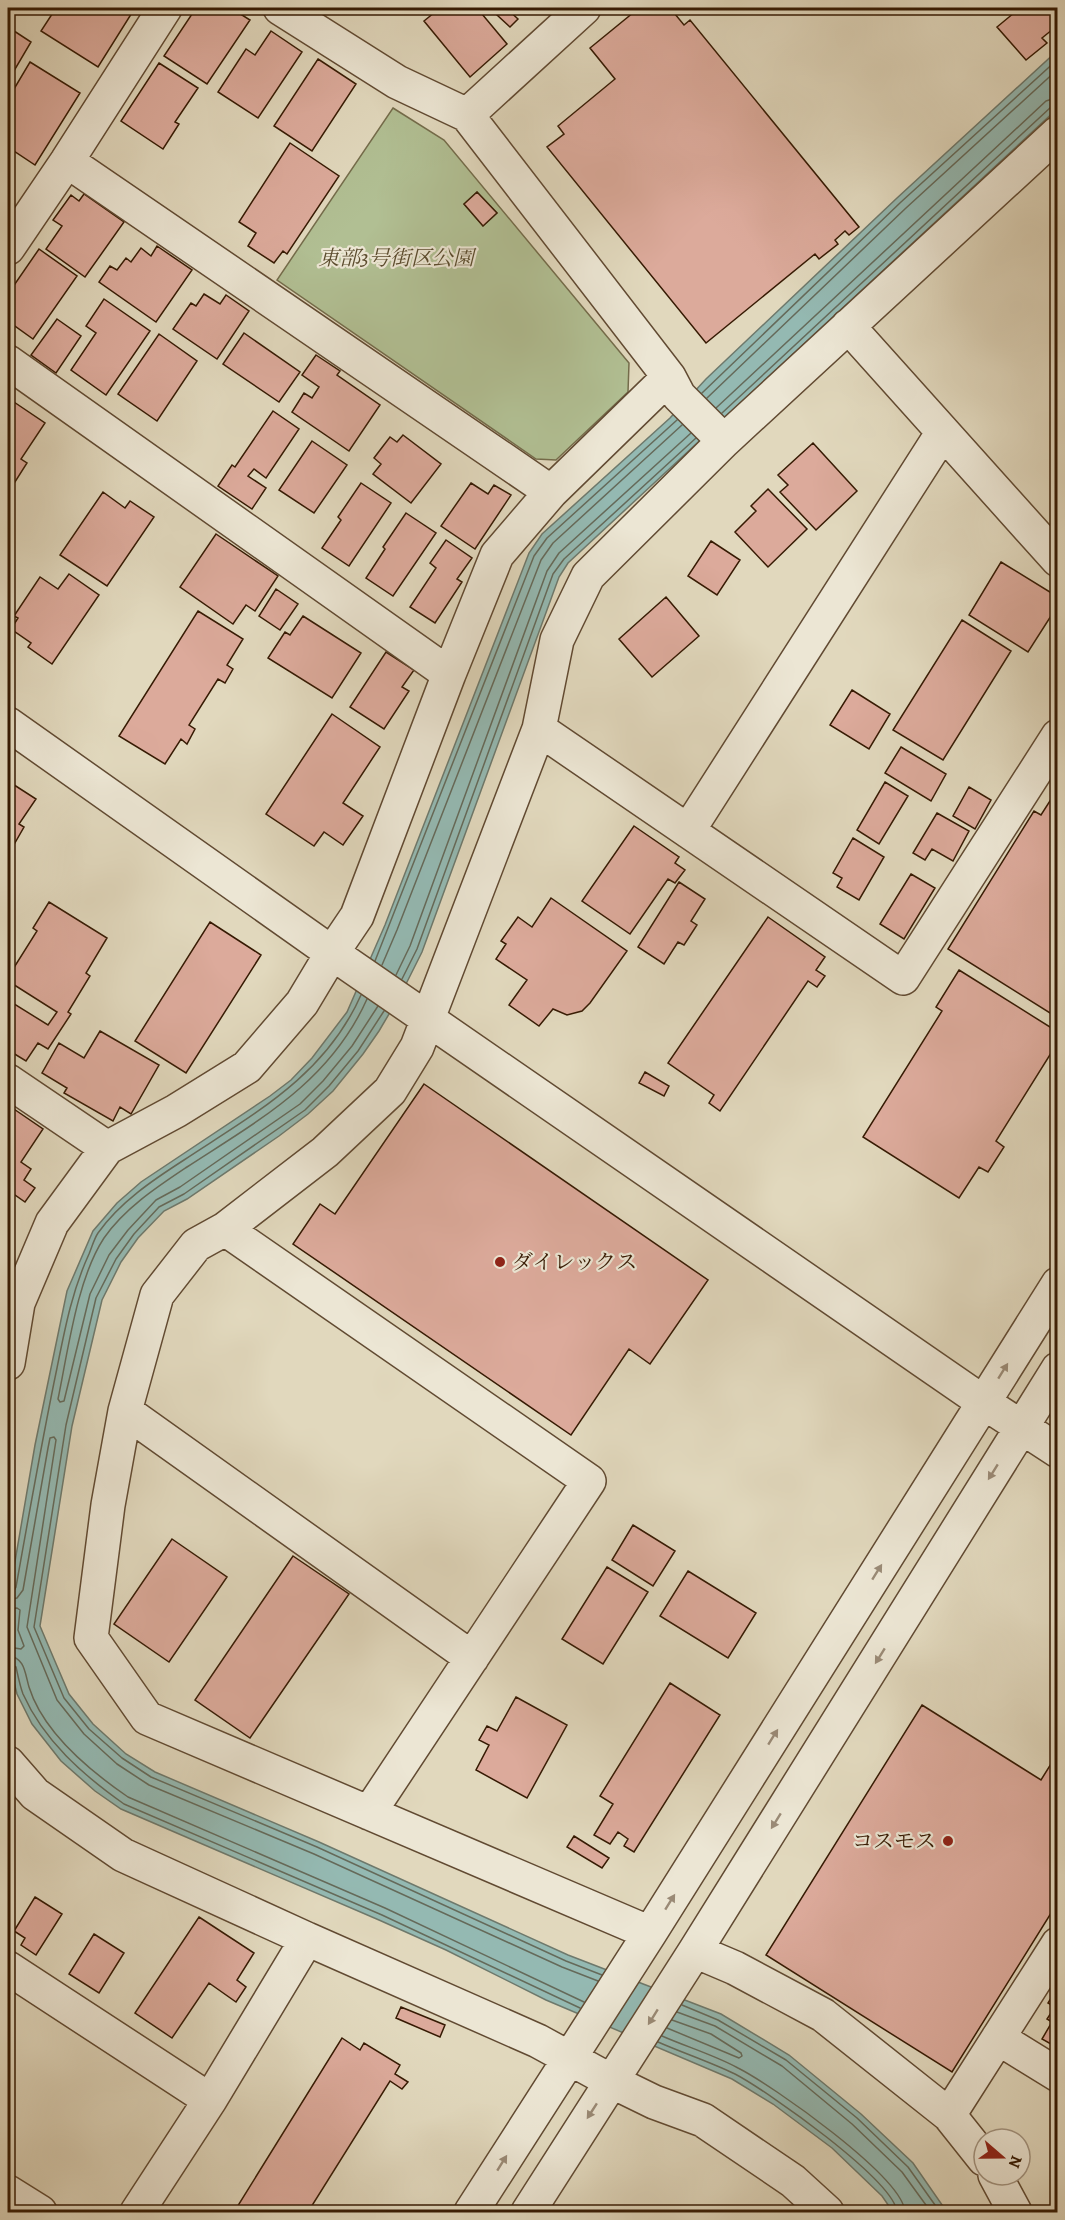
<svg xmlns="http://www.w3.org/2000/svg" width="1065" height="2220" viewBox="0 0 1065 2220" font-family="Alegreya,'Noto Serif JP',serif">
<style>
.green{fill:#b1bf93;stroke:#746c4b;stroke-width:1.5;fill-rule:evenodd}
.water{fill:#94b9b2;stroke:#6e796c;stroke-width:1.5}
.lines{fill:none;stroke-linecap:round;stroke-linejoin:round}
.shore{stroke:#656a5a;stroke-width:1.5}
.building{fill:#dcaa9b;stroke:#361a03;stroke-width:1.5}
.minor-casing{stroke:#614a32;stroke-width:36}
.minor{stroke:#ece6d4;stroke-width:33}
.oneway{fill:#9a8a76}
.poi-dot{fill:#8f2418;stroke:#ece6d4;stroke-width:2}
.labels{text-anchor:middle;dominant-baseline:central;stroke-width:4.5;stroke-linejoin:round;paint-order:stroke}
.park-label{font-size:21px;font-style:italic;fill:#5b4c2e;stroke:#ece6d4}
.poi-label{font-size:21px;fill:#361a03;stroke:#ece6d4;text-anchor:start}
</style>
<rect width="100%" height="100%" fill="#e1d8bd"/>
<filter id="stains"><feTurbulence type="fractalNoise" baseFrequency=".00333" numOctaves="4"/><feColorMatrix values="0 0 0 0 .2 0 0 0 0 .09 0 0 0 0 .02 0 0 0 .5 -.17"/></filter>
<radialGradient id="worn" r=".72"><stop offset=".6" stop-color="#630" stop-opacity="0"/><stop offset="1" stop-color="#630" stop-opacity=".3"/></radialGradient>
<path class="green" d="M 393,108 L 444,140 L 629,363 L 628,392 L 556,460 L 536,459 L 277,280 ZM 477,192 L 497,213 L 483,226 L 464,204 Z"/>
<path class="water" d="M 1057,51 L 1057,109 L 568,563 L 559,577 L 422,952 L 402,992 L 379,1031 L 363,1054 L 333,1091 L 308,1114 L 279,1136 L 187,1199 L 164,1211 L 138,1238 L 121,1262 L 102,1300 L 72,1426 L 40,1626 L 54,1659 L 69,1694 L 93,1724 L 126,1754 L 155,1772 L 319,1842 L 568,1955 L 721,2014 L 789,2055 L 861,2114 L 913,2163 L 947,2212 L 893,2212 L 882,2196 L 832,2148 L 773,2104 L 732,2079 L 546,2000 L 446,1950 L 379,1920 L 121,1809 L 95,1791 L 61,1761 L 32,1724 L 17,1694 L 8,1659 L 8,1602 L 35,1445 L 67,1291 L 93,1231 L 117,1203 L 141,1182 L 270,1096 L 291,1080 L 312,1058 L 347,1012 L 385,925 L 529,553 L 542,534 L 670,418 L 706,379 L 897,198 Z"/>
<g class="lines">
<path class="shore" d="M 702,393 L 901,202 L 1058,59
M 707,398 L 906,208 L 1058,69
M 716,408 L 1046,101 L 1058,97
M 722,413 L 1051,107 L 1058,105
M 375,961 L 534,556 L 547,538 L 677,420
M 382,965 L 397,930 L 541,560 L 553,543 L 682,425
M 396,975 L 410,946 L 547,571 L 559,553 L 691,433
M 402,979 L 417,949 L 553,574 L 564,559 L 696,438
M 367,999 C 330,1082 259,1120 187,1167 C 157,1187 125,1208 104,1238 C 77,1279 68,1351 58,1399 L 60,1402 L 64,1401 L 90,1294 L 109,1255 L 128,1230 L 156,1200 L 180,1187 L 300,1104 L 323,1081 L 352,1046 L 378,1006
M 384,1011 L 358,1051 L 329,1086 L 305,1110 L 184,1194 L 159,1207 L 134,1234 L 116,1259 L 96,1298 L 66,1425 L 34,1627 L 64,1698 L 89,1729 L 122,1758 L 151,1777 L 317,1847 L 566,1961 L 602,1975
M 8,1593 L 13,1592 L 16,1587 C 29,1514 42,1440 57,1368 C 65,1328 72,1291 89,1254 C 92,1247 94,1239 98,1233 C 120,1202 153,1180 184,1160 C 255,1113 325,1076 361,995
M 8,1600 L 17,1598 L 23,1590 L 48,1448 L 50,1438 L 54,1437 L 56,1440 L 27,1627 L 57,1700 L 84,1734 L 117,1764 L 149,1785 L 314,1854 L 562,1967 L 598,1981
M 8,1609 L 17,1608 L 20,1610 L 18,1630 L 24,1646 L 21,1649 L 8,1647
M 8,1656 C 25,1657 25,1674 29,1687 C 43,1732 90,1771 128,1797 L 385,1908 L 584,2002
M 8,1663 L 16,1667 C 18,1676 20,1686 23,1694 C 44,1741 83,1775 124,1804 L 382,1915 L 580,2008
M 682,2005 L 718,2020 L 786,2060 L 857,2118 L 908,2167 L 940,2212
M 677,2012 L 715,2026 L 782,2066 L 852,2124 L 902,2172 L 931,2212
M 667,2028 L 739,2058 L 742,2056 L 741,2053 L 711,2034 L 672,2020
M 662,2036 C 687,2047 714,2055 738,2068 C 772,2085 903,2177 905,2212
M 658,2042 C 683,2053 710,2062 735,2074 C 766,2090 894,2180 897,2212"/>
</g>
<path class="building" d="M 56,8 L 135,8 L 98,67 L 41,31 Z
M 196,8 L 205,14 L 210,8 L 231,8 L 250,20 L 207,84 L 164,56 Z
M 440,8 L 477,8 L 507,44 L 470,77 L 424,21 Z
M 504,8 L 506,8 L 518,19 L 510,27 L 497,15 Z
M 639,8 L 670,8 L 684,25 L 690,20 L 859,227 L 849,235 L 845,231 L 835,240 L 838,244 L 819,259 L 815,254 L 706,343 L 547,147 L 564,134 L 558,126 L 615,79 L 590,48 Z
M 1020,8 L 1058,8 L 1058,25 L 1042,38 L 1047,43 L 1026,60 L 997,27 Z
M 8,27 L 31,42 L 11,76 L 8,74 Z
M 271,31 L 302,52 L 258,118 L 218,92 L 246,49 L 255,55 Z
M 318,59 L 356,84 L 312,151 L 274,126 Z
M 30,62 L 80,93 L 35,165 L 8,147 L 8,99 Z
M 159,63 L 198,88 L 175,122 L 179,124 L 163,149 L 121,121 Z
M 290,143 L 339,176 L 287,254 L 283,251 L 274,263 L 248,246 L 256,233 L 239,222 Z
M 477,192 L 497,213 L 483,226 L 464,204 Z
M 84,194 L 124,222 L 85,277 L 46,249 L 62,226 L 53,220 L 71,195 L 79,201 Z
M 157,246 L 192,270 L 156,322 L 99,282 L 110,266 L 117,270 L 126,258 L 131,262 L 141,248 L 151,256 Z
M 39,249 L 77,276 L 33,339 L 8,321 L 8,306 L 12,299 L 8,294 Z
M 204,294 L 220,304 L 226,295 L 249,311 L 217,359 L 173,329 L 191,303 L 196,306 Z
M 104,299 L 150,331 L 106,395 L 71,370 L 96,333 L 86,326 Z
M 57,319 L 81,336 L 56,373 L 31,355 Z
M 244,333 L 300,372 L 279,402 L 223,364 Z
M 159,334 L 197,361 L 157,421 L 118,394 Z
M 316,355 L 340,371 L 337,375 L 380,405 L 349,451 L 292,412 L 304,393 L 312,398 L 319,387 L 302,375 Z
M 8,398 L 45,423 L 21,459 L 27,463 L 8,493 Z
M 273,411 L 299,429 L 266,478 L 254,469 L 248,476 L 266,488 L 252,509 L 218,486 L 232,465 L 235,467 Z
M 403,435 L 441,464 L 411,503 L 373,474 L 381,464 L 374,458 L 390,437 L 397,442 Z
M 312,441 L 347,465 L 314,513 L 279,490 Z
M 813,443 L 857,491 L 816,530 L 780,492 L 788,485 L 778,475 Z
M 361,483 L 391,503 L 349,566 L 322,548 L 341,520 L 338,517 Z
M 471,483 L 488,494 L 494,485 L 511,495 L 475,549 L 441,526 Z
M 768,489 L 807,529 L 768,567 L 735,532 L 756,511 L 751,506 Z
M 103,492 L 125,508 L 130,501 L 154,517 L 107,586 L 60,555 Z
M 406,513 L 436,533 L 393,596 L 366,578 L 385,549 L 383,547 Z
M 216,534 L 278,576 L 255,611 L 246,605 L 233,624 L 180,587 Z
M 446,540 L 472,558 L 457,579 L 462,582 L 435,623 L 410,607 L 436,568 L 430,563 Z
M 711,541 L 740,560 L 717,595 L 688,576 Z
M 1001,562 L 1058,597 L 1058,605 L 1028,652 L 969,615 Z
M 69,574 L 99,595 L 52,664 L 28,647 L 31,643 L 11,629 L 18,618 L 14,616 L 40,577 L 58,589 Z
M 276,589 L 298,604 L 280,630 L 259,616 Z
M 666,597 L 699,636 L 652,677 L 619,639 Z
M 198,611 L 243,639 L 227,665 L 233,669 L 225,683 L 218,679 L 189,725 L 195,729 L 187,744 L 181,739 L 165,764 L 119,736 Z
M 303,616 L 361,653 L 332,698 L 268,658 L 285,632 L 290,635 Z
M 962,620 L 1011,651 L 943,760 L 893,730 Z
M 386,652 L 414,670 L 402,687 L 409,691 L 384,729 L 350,707 Z
M 852,690 L 890,714 L 869,749 L 830,725 Z
M 332,714 L 380,747 L 343,803 L 363,816 L 343,845 L 324,832 L 314,846 L 266,814 Z
M 901,747 L 946,774 L 931,801 L 885,773 Z
M 8,781 L 36,799 L 19,824 L 24,827 L 8,855 Z
M 885,782 L 908,796 L 879,844 L 857,830 Z
M 969,787 L 991,800 L 975,829 L 953,816 Z
M 1055,793 L 1058,795 L 1058,1018 L 948,949 L 1034,811 L 1041,815 Z
M 937,813 L 969,831 L 953,861 L 932,849 L 925,860 L 913,853 Z
M 634,826 L 679,857 L 675,863 L 685,870 L 675,883 L 668,879 L 630,934 L 582,901 Z
M 853,838 L 884,857 L 859,900 L 837,887 L 842,878 L 833,873 Z
M 911,874 L 935,888 L 904,939 L 880,924 Z
M 679,882 L 705,899 L 691,921 L 697,925 L 684,945 L 678,942 L 664,964 L 638,947 Z
M 551,898 L 627,951 L 590,1003 L 582,1011 L 567,1015 L 553,1009 L 539,1026 L 509,1005 L 527,980 L 496,959 L 506,944 L 501,941 L 518,917 L 532,927 Z
M 49,902 L 107,938 L 86,973 L 90,976 L 68,1012 L 71,1014 L 48,1049 L 38,1043 L 26,1061 L 8,1050 L 8,1000 L 48,1025 L 57,1012 L 8,981 L 8,977 L 37,931 L 33,928 Z
M 768,917 L 825,957 L 816,970 L 825,976 L 817,987 L 808,981 L 720,1111 L 709,1103 L 714,1095 L 668,1063 Z
M 210,922 L 261,955 L 186,1073 L 135,1041 Z
M 959,970 L 1058,1032 L 1058,1042 L 996,1141 L 1004,1147 L 988,1172 L 979,1167 L 959,1198 L 863,1137 L 942,1011 L 936,1007 Z
M 100,1031 L 159,1065 L 131,1114 L 120,1107 L 113,1121 L 64,1093 L 67,1088 L 42,1073 L 59,1043 L 84,1058 Z
M 645,1072 L 669,1086 L 664,1096 L 639,1083 Z
M 424,1084 L 708,1280 L 650,1364 L 629,1349 L 571,1435 L 293,1244 L 320,1204 L 335,1214 Z
M 8,1105 L 43,1129 L 21,1162 L 31,1169 L 24,1180 L 35,1188 L 25,1202 L 8,1190 Z
M 633,1525 L 675,1551 L 653,1586 L 612,1560 Z
M 172,1539 L 227,1577 L 169,1662 L 114,1624 Z
M 293,1556 L 349,1594 L 250,1738 L 195,1700 Z
M 607,1567 L 648,1592 L 603,1664 L 562,1639 Z
M 688,1571 L 756,1613 L 728,1658 L 660,1616 Z
M 670,1683 L 720,1715 L 634,1852 L 624,1846 L 628,1839 L 618,1832 L 610,1844 L 594,1835 L 613,1804 L 600,1796 Z
M 516,1697 L 567,1725 L 527,1798 L 476,1770 L 489,1745 L 479,1740 L 487,1726 L 497,1731 Z
M 922,1705 L 1041,1780 L 1054,1759 L 1058,1762 L 1058,1902 L 952,2072 L 766,1955 Z
M 574,1836 L 609,1858 L 602,1868 L 567,1847 Z
M 35,1897 L 62,1914 L 36,1955 L 21,1945 L 25,1938 L 14,1931 Z
M 199,1917 L 254,1953 L 237,1980 L 246,1987 L 236,2002 L 209,1983 L 172,2038 L 135,2013 Z
M 94,1934 L 124,1953 L 99,1993 L 69,1974 Z
M 1058,1987 L 1058,2048 L 1042,2039 L 1052,2022 L 1047,2019 L 1055,2007 L 1048,2003 Z
M 401,2007 L 445,2025 L 440,2037 L 396,2018 Z
M 342,2038 L 360,2050 L 364,2043 L 400,2065 L 395,2074 L 408,2082 L 402,2089 L 390,2081 L 308,2212 L 234,2212 Z"/>
<g class="lines">
<defs>
<path id="minor" d="M 280,8 L 397,82 L 467,115 L 669,377 L 679,396 L 724,441
M 467,115 L 584,8
M 67,161 L 551,492
M 8,248 L 67,161 L 165,8
M 848,326 L 1058,560
M 8,362 L 449,674 L 497,555 L 551,492 L 669,377
M 8,724 L 332,953 L 983,1402 L 1058,1451
M 539,729 L 903,978 L 1058,736
M 688,831 L 943,432
M 8,1081 L 107,1148
M 225,1229 L 589,1481 L 369,1813
M 8,1363 L 18,1303 L 52,1223 L 107,1148 L 176,1111 L 247,1067 L 302,1003 L 332,953 L 357,916 L 449,674
M 125,1411 L 472,1658
M 8,1763 L 35,1794 L 123,1855 L 307,1939
M 650,1933 L 147,1718 L 91,1638 L 108,1505 L 125,1411 L 157,1295 L 196,1245 L 225,1229 L 325,1152 L 390,1091 L 417,1047 L 539,729 L 557,640 L 588,576 L 724,441 L 1058,133
M 695,1951 L 735,1968 L 823,2015 L 949,2115 L 984,2159
M 8,1968 L 210,2100 L 307,1939 L 538,2041 L 611,2081 L 654,2102 L 703,2120 L 793,2181 L 827,2212
M 998,2038 L 1058,2075
M 949,2115 L 1058,1944
M 995,2175 L 1015,2212
M 8,2192 L 40,2212
M 137,2212 L 210,2100
M 471,2212 L 650,1933 L 1058,1284
M 528,2212 L 695,1951 L 1058,1369"/>
</defs>
<use href="#minor" class="minor-casing"/>
<use href="#minor" class="minor"/>
</g>
<defs><path id="oneway-solid" d="M-6-.8H1V-3.2L6.5 0L1 3.2V.8H-6Z" transform="scale(1.5)"/></defs>
<g class="oneway">
<use href="#oneway-solid" transform="translate(1003 1371) rotate(-58)"/>
<use href="#oneway-solid" transform="translate(993 1472) rotate(122)"/>
<use href="#oneway-solid" transform="translate(877 1572) rotate(-58)"/>
<use href="#oneway-solid" transform="translate(880 1656) rotate(122)"/>
<use href="#oneway-solid" transform="translate(773 1737) rotate(-58)"/>
<use href="#oneway-solid" transform="translate(776 1821) rotate(122)"/>
<use href="#oneway-solid" transform="translate(670 1902) rotate(-58)"/>
<use href="#oneway-solid" transform="translate(653 2017) rotate(122)"/>
<use href="#oneway-solid" transform="translate(592 2111) rotate(123)"/>
<use href="#oneway-solid" transform="translate(502 2163) rotate(-58)"/>
</g>
<g class="poi-dot">
<circle cx="500" cy="1262" r="6"/>
<circle cx="948" cy="1841" r="6"/>
</g>
<g class="labels">
<g class="park-label">
<text x="396" y="258">東部3号街区公園</text>
</g>
<g class="poi-label">
<text x="512" y="1262">ダイレックス</text>
<text x="936" y="1841" text-anchor="end">コスモス</text>
</g>
</g>
<rect width="1065" height="2220" fill="none" stroke="#e1d8bd" stroke-width="30"/>
<rect x="9" y="9" width="1047" height="2202" fill="none" stroke="#361a03" stroke-width="3"/>
<rect x="15" y="15" width="1035" height="2190" fill="none" stroke="#361a03" stroke-width="1.5"/>
<g transform="translate(1002 2157) rotate(110)"><circle r="28" fill="#ece6d4" stroke="#a39480" stroke-width="1.5"/>
<path d="M0-4.5L10 22L0 15L-10 22Z" fill="#8f2418"/>
<text y="-9" font-size="16" font-weight="bold" text-anchor="middle" fill="#361a03">N</text>
</g>
<rect width="100%" height="100%" filter="url(#stains)"/>
<rect width="100%" height="100%" fill="url(#worn)"/>
</svg>
